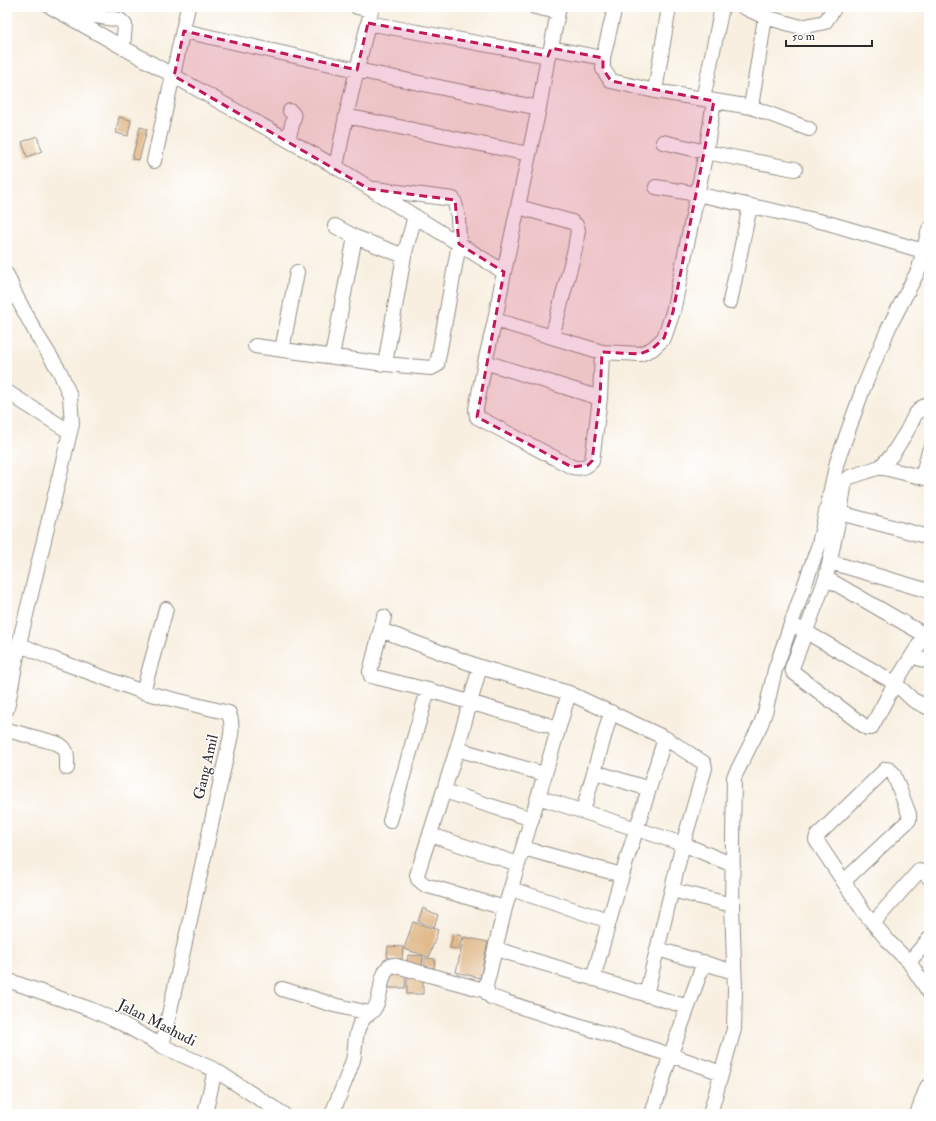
<svg xmlns="http://www.w3.org/2000/svg" width="936" height="1121" viewBox="0 0 936 1121" font-family="'IM FELL Double Pica',serif">
<style>
.building{fill:#e1ba8c}
.lines{fill:none;stroke-linecap:round;stroke-linejoin:round}
.minor-casing{stroke:#928d86;stroke-width:16}
.minor{stroke:#fff;stroke-width:14}
.marked{fill:#c2185b;fill-opacity:0.2;stroke:#c2185b;stroke-width:3;stroke-dasharray:8 5;stroke-linejoin:round}
.labels{text-anchor:middle;dominant-baseline:central;stroke-width:3;stroke-linejoin:round;paint-order:stroke}
.street-label{font-size:15px;fill:#2b2b2b;stroke:#fff}
</style>
<rect width="100%" height="100%" fill="#fff"/>
<filter id="ink" filterUnits="userSpaceOnUse"><feTurbulence type="fractalNoise" baseFrequency=".025" numOctaves="2"/><feDisplacementMap in="SourceGraphic" scale="8" xChannelSelector="R" yChannelSelector="G"/><feConvolveMatrix kernelMatrix="1 2 1 2 8 2 1 2 1" color-interpolation-filters="sRGB"/></filter>
<filter id="wash" filterUnits="userSpaceOnUse"><feTurbulence type="fractalNoise" baseFrequency=".012" numOctaves="4" result="noise"/><feDisplacementMap in="SourceGraphic" scale="16" xChannelSelector="R" yChannelSelector="G"/><feGaussianBlur stdDeviation="0.9" result="paint"/><feColorMatrix in="noise" values="0 0 0 0 0 0 0 0 0 0 0 0 0 0 0 0 0 1.4 0 .05"/><feComposite in="paint" operator="in"/></filter>
<g filter="url(#wash)">
<rect width="100%" height="100%" fill="#f8efe0"/>
<g id="blocks">
<path class="building" d="M 119,117 L 131,120 L 128,136 L 116,133 Z
M 140,127 L 147,129 L 139,160 L 132,159 Z
M 37,136 L 42,151 L 27,157 L 22,142 Z
M 423,908 L 438,915 L 434,927 L 418,921 Z
M 413,922 L 438,930 L 429,957 L 404,949 Z
M 453,934 L 462,936 L 459,950 L 450,948 Z
M 464,937 L 488,942 L 480,978 L 456,972 Z
M 388,946 L 403,947 L 402,959 L 387,958 Z
M 408,955 L 423,956 L 422,967 L 407,966 Z
M 425,958 L 435,959 L 434,968 L 425,967 Z
M 389,972 L 405,972 L 405,988 L 388,988 Z
M 407,978 L 423,978 L 423,994 L 407,994 Z"/>
</g>
</g>
<g filter="url(#ink)">
<use href="#blocks" fill-opacity="0" stroke="#928d86" stroke-width="1"/>
<g class="lines">
<defs>
<path id="minor" d="M 51,7 L 336,167 L 504,272
M 357,7 L 371,10
M 535,7 L 558,12
M 559,7 L 551,48 L 548,56 L 539,108 L 504,272 L 495,320 L 485,362 L 476,409 L 477,417 L 572,467 C 580,469 586,468 592,461 L 600,398 L 602,352
M 615,7 L 603,58 L 603,69 L 611,81 L 655,91 L 751,107 L 809,129
M 743,7 L 765,17 L 801,27 L 825,22 L 835,7
M 66,11 L 120,20 L 125,25 L 123,47
M 368,23 L 548,56
M 184,31 L 357,70 L 539,108
M 551,48 L 603,58
M 655,91 L 669,7
M 703,99 L 722,7
M 751,107 L 765,17
M 346,116 L 529,154
M 288,140 L 294,117 L 293,114 L 290,111
M 663,142 L 706,152 L 795,169
M 154,161 L 188,7
M 336,167 L 346,116 L 372,7
M 656,187 L 697,194 L 828,223 L 923,251
M 375,189 L 453,199 L 455,203 L 458,217 L 459,244 L 437,365 L 431,368 L 385,364
M 519,207 L 572,222 L 576,225 L 578,230 L 575,249 L 552,337
M 335,226 L 355,237 L 404,256
M 7,275 L 16,296 L 37,335 L 60,372 L 70,396 L 72,424 L 19,644 L 7,709
M 730,302 L 750,206
M 495,320 L 602,352 L 640,354 L 652,349 L 664,338 L 673,312 L 706,152 L 714,101
M 255,346 L 385,364 L 404,256 L 415,216
M 282,350 L 297,272
M 332,356 L 355,237
M 485,362 L 600,398
M 7,392 L 70,432
M 929,404 L 921,408 L 915,415 L 907,431 L 892,455 L 880,467 L 850,477 L 845,481 L 840,513 L 826,578 L 792,668 L 793,672 L 867,728 L 871,728 L 895,683 L 929,629
M 880,467 L 929,479
M 922,477 L 929,451
M 840,513 L 929,537
M 830,562 L 929,591
M 826,578 L 925,635
M 384,617 L 370,672 L 371,676 L 428,690 L 558,728
M 799,628 L 895,683 L 913,700 L 929,708
M 381,630 L 480,667 L 569,693 L 665,738 L 704,763 L 705,768 L 683,844 L 646,995
M 19,644 L 53,659 L 143,692 L 229,713 C 232,721 232,727 231,735 L 162,1046
M 912,656 L 929,662
M 480,667 L 457,749 L 417,875 L 418,879 L 425,885 L 505,908
M 143,692 L 166,609
M 569,693 L 505,908 L 486,986 L 488,994 L 491,997 C 568,1023 646,1045 721,1073
M 7,730 L 56,743 C 69,748 67,756 67,768
M 457,749 L 544,774
M 595,772 L 649,789
M 444,791 L 532,819
M 538,797 L 683,844 L 733,865
M 583,811 L 611,712
M 390,821 L 428,690
M 431,835 L 518,864
M 523,848 L 622,875
M 844,881 L 909,820 L 909,814 L 894,775 C 892,771 890,769 886,769 L 817,836 L 816,840 L 864,912 L 889,942 L 909,962 L 929,992
M 511,889 L 609,921
M 672,890 L 732,905
M 873,923 L 919,871 L 924,872 L 929,878
M 496,949 L 688,1007
M 658,949 L 734,972
M 909,962 L 929,939
M 593,979 L 622,875 L 665,738
M 7,980 L 90,1009 L 121,1023 L 162,1046 L 215,1070 L 283,1114
M 282,989 L 334,1005 L 369,1013
M 205,1114 L 215,1070
M 332,1114 C 339,1096 347,1078 353,1060 C 356,1048 354,1035 360,1024 C 364,1015 370,1015 374,1009 C 383,997 378,979 389,966 L 393,965 L 487,991
M 652,1114 L 671,1054 L 704,962
M 710,1114 L 734,1029 L 735,990 L 732,905 L 734,777 L 761,724 L 766,709 L 775,670 L 819,544 L 837,462 L 863,389 L 889,327 L 919,269 L 929,229
M 917,1114 L 927,1087 L 929,1086"/>
</defs>
<use href="#minor" class="minor-casing"/>
<use href="#minor" class="minor"/>
</g>
</g>
<path class="marked" d="M 368,23 L 548,56 L 551,48 L 603,58 L 603,69 L 611,81 L 714,101 L 673,312 L 664,338 L 652,349 L 640,354 L 602,352 L 600,398 L 592,461 L 588,465 L 572,467 L 477,417 L 504,272 L 459,244 L 455,200 L 369,189 L 174,76 L 184,31 L 357,70 Z"/>
<g class="labels">
<g class="street-label">
<text transform="translate(206 767) rotate(-77)">Gang Amil</text>
<text transform="translate(157 1023) rotate(27)">Jalan Mashudi</text>
</g>
</g>
<rect width="936" height="1121" fill="none" stroke="#fff" stroke-width="24"/>
<path d="M786 40v6h86v-6" fill="none" stroke="#2b2b2b" stroke-width="2"/>
<text x="792" y="40" font-size="12" fill="#2b2b2b" stroke="#ffffff" stroke-width="3" paint-order="stroke">50 m</text>
</svg>
